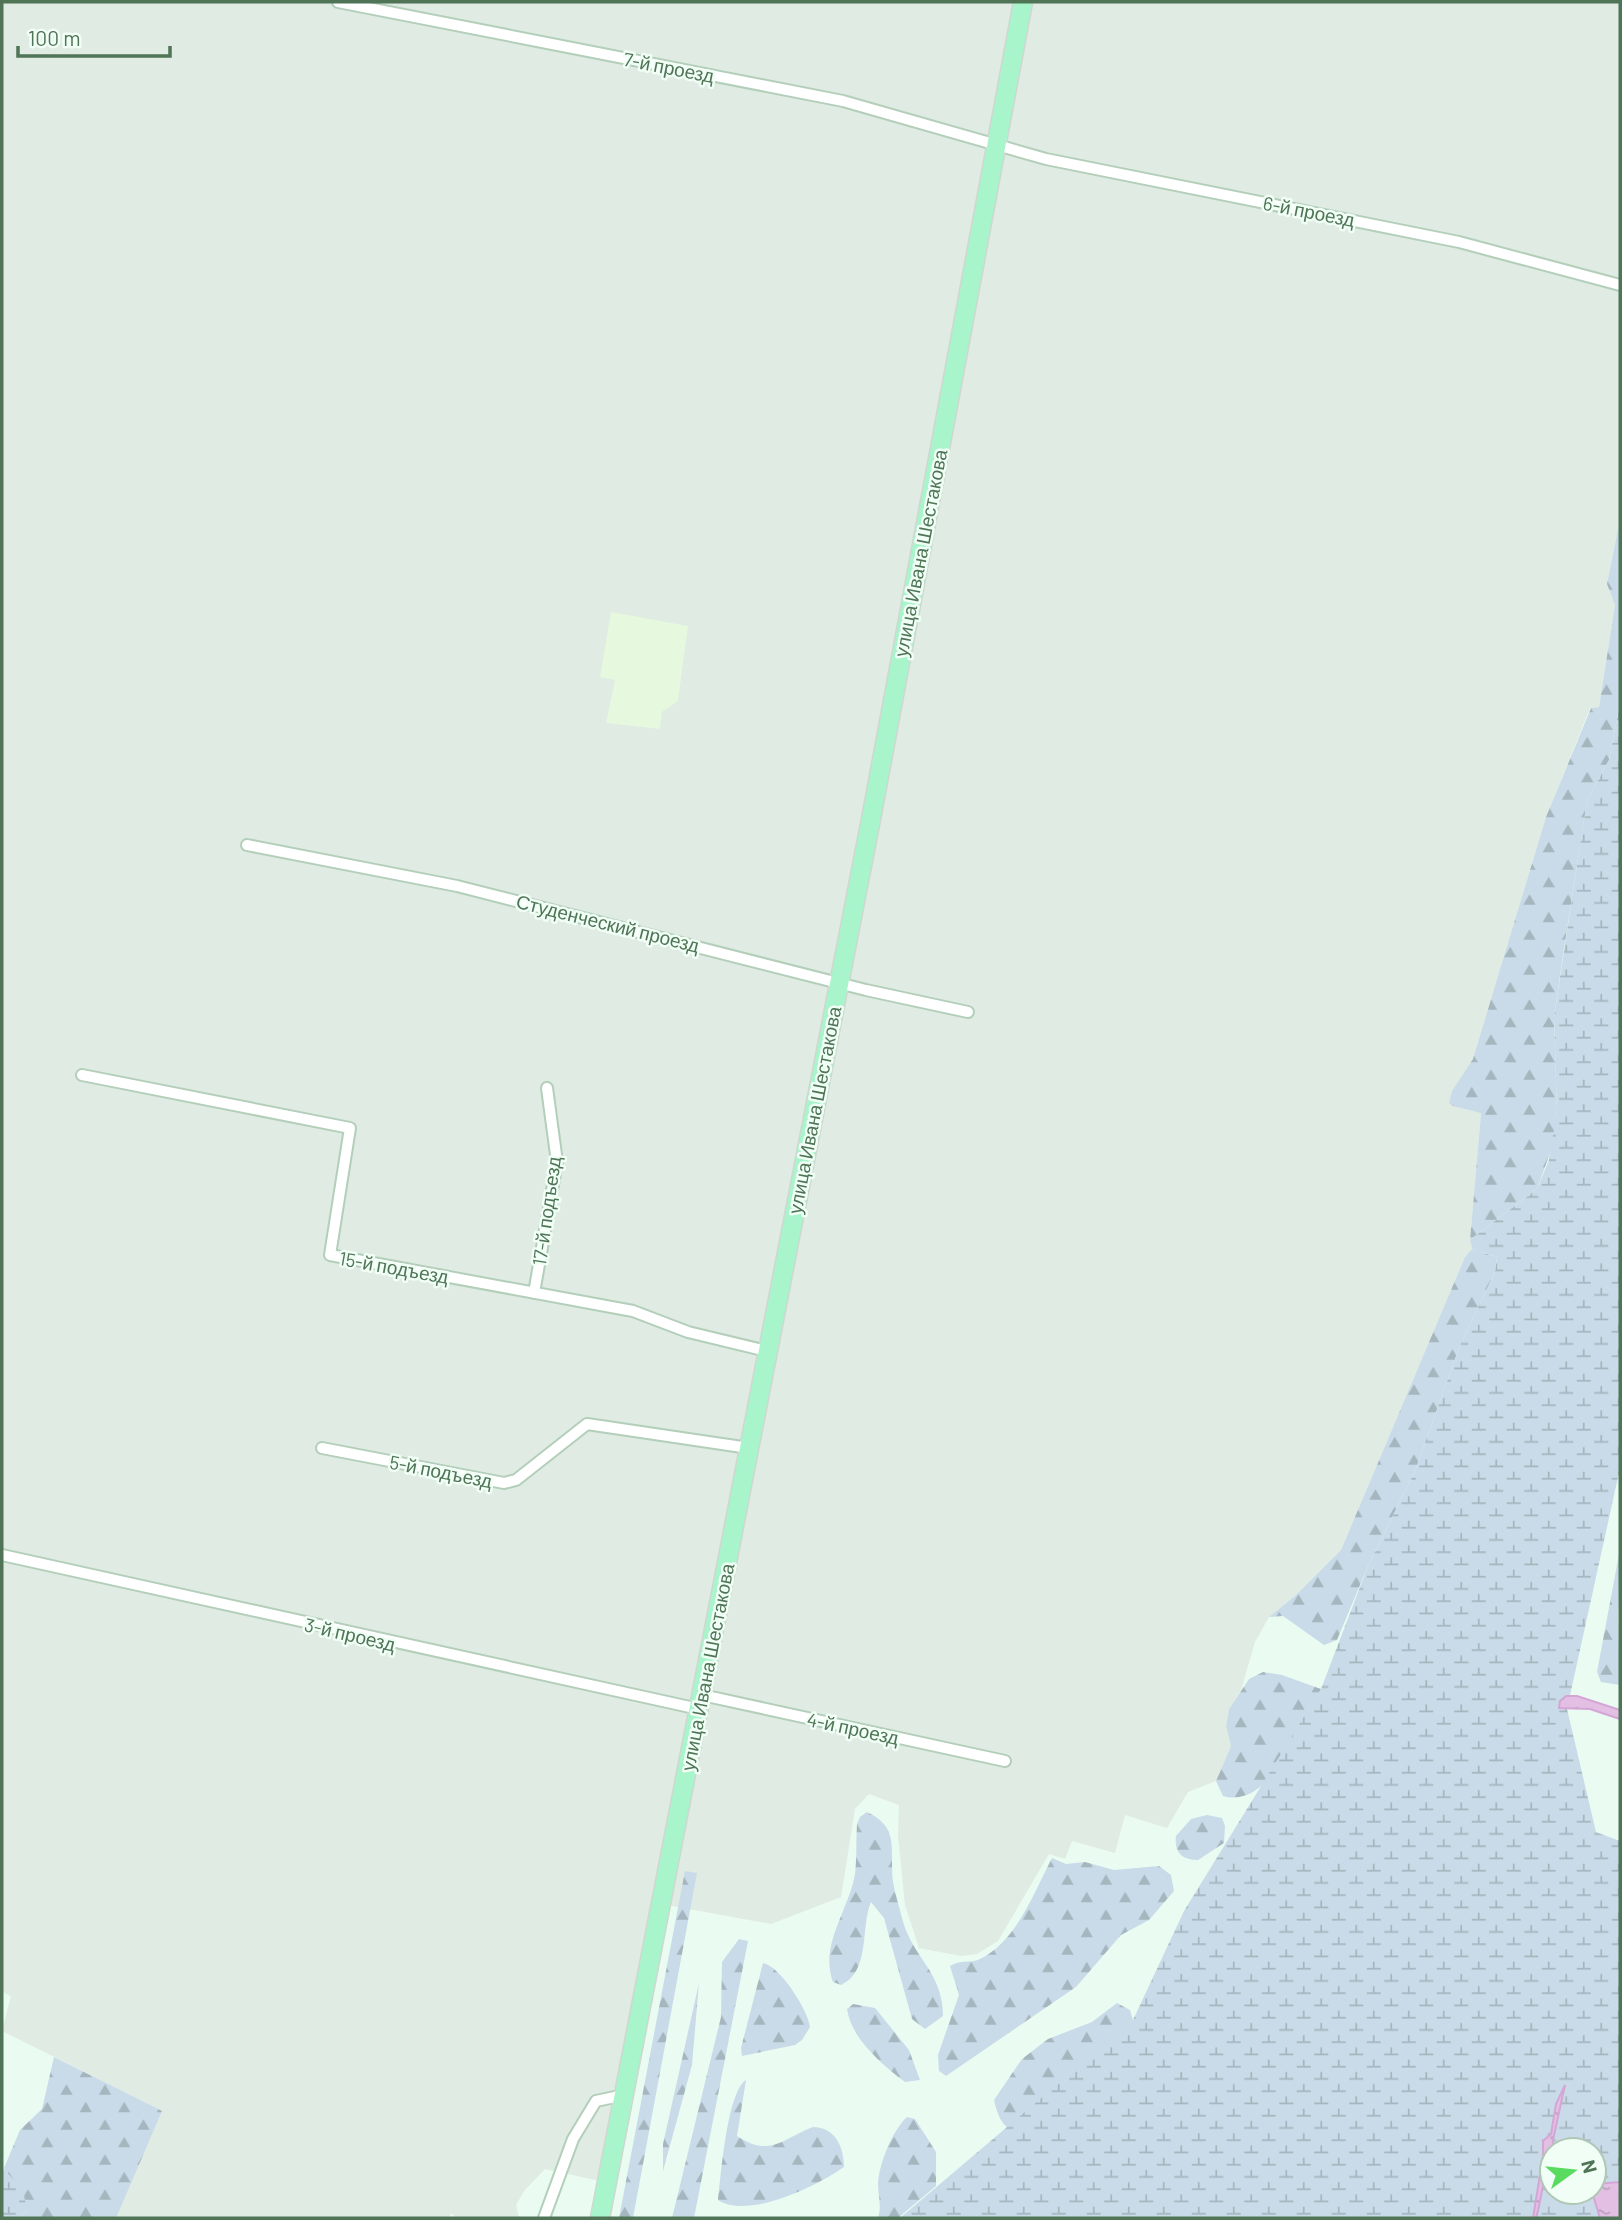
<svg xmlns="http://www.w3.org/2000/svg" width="1622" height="2220" viewBox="0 0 1622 2220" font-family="Barlow,sans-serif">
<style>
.industrial{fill:#dfebe3}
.medical{fill:#e6f8de}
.forest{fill:url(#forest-firs)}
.wetland{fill:url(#wetland-marsh);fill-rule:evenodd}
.water{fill:url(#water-ripples);stroke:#d4a6d5;stroke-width:2}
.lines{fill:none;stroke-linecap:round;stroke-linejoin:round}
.minor-casing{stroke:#b3cfba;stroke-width:14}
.primary-casing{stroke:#ced8d0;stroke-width:21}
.minor{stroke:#fff;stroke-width:10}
.primary{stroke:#a8f4cb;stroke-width:18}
.labels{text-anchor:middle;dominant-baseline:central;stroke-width:5;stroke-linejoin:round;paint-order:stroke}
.street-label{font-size:19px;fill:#4f7456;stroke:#f0fef6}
</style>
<defs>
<pattern id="forest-firs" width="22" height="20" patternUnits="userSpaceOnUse" patternTransform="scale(1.75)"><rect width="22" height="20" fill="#c9dbe8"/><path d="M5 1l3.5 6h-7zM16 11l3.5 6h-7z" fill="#a6b6bf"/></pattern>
<pattern id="wetland-marsh" width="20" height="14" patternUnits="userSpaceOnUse" patternTransform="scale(1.75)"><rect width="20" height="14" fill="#c9dbe8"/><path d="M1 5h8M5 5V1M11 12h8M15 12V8" fill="none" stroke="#a6b6bf"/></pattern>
<pattern id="water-ripples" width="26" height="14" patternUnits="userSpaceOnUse" patternTransform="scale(1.75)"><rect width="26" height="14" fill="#e3bfe4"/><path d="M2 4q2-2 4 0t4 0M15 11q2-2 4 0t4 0" fill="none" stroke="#baa0bc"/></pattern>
</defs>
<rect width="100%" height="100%" fill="#eafbf2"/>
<path class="industrial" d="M 2,2 L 1620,2 L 1620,519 L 1607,584 L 1615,605 L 1599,707 L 1590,708 L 1546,817 L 1473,1060 L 1452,1092 L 1450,1103 L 1481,1112 L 1470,1240 L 1472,1249 L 1465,1257 L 1341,1550 L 1296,1595 L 1269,1617 L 1255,1642 L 1241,1690 L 1229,1709 L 1226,1726 L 1231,1746 L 1216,1781 L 1188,1792 L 1167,1828 L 1125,1815 L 1115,1853 L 1072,1841 L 1065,1859 L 1049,1854 L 998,1941 L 977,1954 L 961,1956 L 919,1948 L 905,1905 L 898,1835 L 899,1805 L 869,1794 L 855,1809 L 841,1897 L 771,1924 L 656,1903 L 600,2181 L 545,2169 L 524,2191 L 516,2205 L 519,2218 L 457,2218 L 451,2213 L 449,2218 L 115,2218 L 93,2076 L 2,2031 L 11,1996 L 2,1992 Z"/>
<path class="medical" d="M 611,612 L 688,626 L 678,701 L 662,712 L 660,729 L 606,723 L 615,680 L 600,677 Z"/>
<path class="forest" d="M 1620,519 L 1620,703 L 1609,760 L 1587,801 L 1563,955 L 1554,1017 L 1557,1111 L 1553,1145 L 1537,1189 L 1470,1240 L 1481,1113 L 1453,1106 L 1449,1103 L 1452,1091 L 1473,1059 L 1546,817 L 1591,708 L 1599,707 L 1615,605 L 1607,584 Z
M 1472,1249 L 1497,1257 L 1495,1272 L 1459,1348 L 1415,1471 L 1368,1566 L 1337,1640 L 1324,1645 L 1283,1616 L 1269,1617 L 1296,1595 L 1341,1550 L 1465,1257 Z
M 1620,1549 L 1618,1618 L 1620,1685 L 1601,1682 L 1597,1672 Z
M 1263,1672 L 1282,1675 L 1321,1689 C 1303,1723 1271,1810 1223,1796 L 1216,1781 L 1231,1746 L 1226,1726 L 1229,1709 L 1249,1679 Z
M 867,1812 C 901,1828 889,1851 893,1882 C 895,1894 899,1906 902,1918 C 912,1958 943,1971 943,2016 L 925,2029 L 912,2019 L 884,1918 L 871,1902 C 860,1928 871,1971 841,1985 L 833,1982 C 819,1945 849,1910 855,1874 C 857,1858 856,1840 857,1824 L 860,1817 Z
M 1207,1815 L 1222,1818 L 1225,1826 L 1224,1843 L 1198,1860 C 1182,1860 1174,1853 1176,1836 L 1191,1819 Z
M 1052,1858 L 1066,1864 L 1085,1862 L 1114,1870 L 1159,1866 L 1171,1875 L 1174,1891 L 1149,1920 L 1121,1935 L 1076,1987 L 946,2076 L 939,2071 L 938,2055 L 959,1995 L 950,1966 C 960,1959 970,1964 980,1959 C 1017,1941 1034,1892 1052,1858 Z
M 685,1871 L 697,1873 L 633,2218 L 619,2218 Z
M 739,1939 L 748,1941 L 694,2218 L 672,2218 L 721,2017 L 722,1962 Z
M 763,1963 C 780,1966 808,2010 810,2027 L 802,2040 L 795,2045 L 742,2056 L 741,2048 Z
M 699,1983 L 692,2065 L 663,2171 L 663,2144 Z
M 1117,2003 L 1130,2010 L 1133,2020 L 1019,2136 C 1003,2127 998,2118 994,2100 L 1022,2059 L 1048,2039 L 1092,2022 Z
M 853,2004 L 875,2008 L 909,2050 L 920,2080 L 905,2082 C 883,2066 851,2038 847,2009 Z
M 54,2057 L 162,2111 L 116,2218 L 18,2218 L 27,2211 L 4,2168 L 20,2130 L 42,2109 Z
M 746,2080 L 737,2136 C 770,2158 782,2139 813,2127 C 835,2127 844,2147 844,2167 C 817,2186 748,2220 718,2200 C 721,2175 727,2092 746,2080 Z
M 907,2117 L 915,2119 L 936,2152 L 936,2186 L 898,2218 L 878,2218 C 882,2206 878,2196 878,2184 C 879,2164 892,2131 907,2117 Z"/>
<path class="wetland" d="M 1620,703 L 1620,1468 L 1567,1709 L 1596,1832 L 1620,1841 L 1620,2204 L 1608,2218 L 900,2218 L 1133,2020 L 1184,1911 L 1321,1689 L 1368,1566 L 1415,1471 L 1459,1348 L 1495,1272 L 1497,1257 L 1472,1249 L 1470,1240 L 1537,1189 L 1549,1160 L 1557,1111 L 1554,1017 L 1580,845 L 1587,801 L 1609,760 ZM 1552,2150 L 1594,2150 L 1594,2192 L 1552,2192 Z
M 2,2167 L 23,2190 L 27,2211 L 18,2218 L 2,2218 Z"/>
<path class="water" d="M 1566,1696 L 1577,1696 L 1620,1710 L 1620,1719 L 1590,1709 L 1559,1708 L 1560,1701 Z
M 1565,2085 L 1553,2140 L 1552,2171 L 1548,2170 C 1541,2185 1541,2203 1536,2218 L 1533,2218 L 1543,2156 L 1543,2141 L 1551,2134 L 1556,2104 Z
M 1620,2182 L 1620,2218 L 1600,2218 L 1592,2192 L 1594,2184 Z"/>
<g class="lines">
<defs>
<path id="minor" d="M 338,2 L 843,101 L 1046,159 L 1459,242 L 1620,285
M 247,845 L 457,886 L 866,990 L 968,1012
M 82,1075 L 350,1128 L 330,1255 L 633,1311 L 688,1332 L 767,1351
M 534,1293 L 557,1162 L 547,1088
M 322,1448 L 504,1483 L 516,1480 L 587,1424 L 749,1448
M 2,1555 L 699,1709
M 702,1695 L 1005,1761
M 544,2218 L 573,2139 L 596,2101 L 624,2095"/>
<path id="primary" d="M 600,2218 L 871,819 L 1023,2"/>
</defs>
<use href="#minor" class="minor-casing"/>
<use href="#primary" class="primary-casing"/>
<use href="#minor" class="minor"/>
<use href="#primary" class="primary"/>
</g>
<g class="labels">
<g class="street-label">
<text transform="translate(669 67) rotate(11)">7-й проезд</text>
<text transform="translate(1309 211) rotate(11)">6-й проезд</text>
<text transform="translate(920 553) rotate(-79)">улица Ивана Шестакова</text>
<text transform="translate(608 923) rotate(14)">Студенческий проезд</text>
<text transform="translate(814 1110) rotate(-79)">улица Ивана Шестакова</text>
<text transform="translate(546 1211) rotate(-82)">17-й подъезд</text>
<text transform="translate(394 1267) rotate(10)">15-й подъезд</text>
<text transform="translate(441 1471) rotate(11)">5-й подъезд</text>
<text transform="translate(350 1634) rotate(13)">3-й проезд</text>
<text transform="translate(707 1667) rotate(-79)">улица Ивана Шестакова</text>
<text transform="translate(853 1728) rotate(12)">4-й проезд</text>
</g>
</g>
<rect width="1622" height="2220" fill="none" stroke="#4f7456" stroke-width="7"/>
<g transform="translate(1573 2171) rotate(75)"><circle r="33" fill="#f0fef6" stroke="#b0c7b6" stroke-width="2"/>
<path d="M0-5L12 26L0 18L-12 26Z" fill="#59db60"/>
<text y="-10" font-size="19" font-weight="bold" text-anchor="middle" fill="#4f7456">N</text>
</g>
<path d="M18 46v10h152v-10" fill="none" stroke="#4f7456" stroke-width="3.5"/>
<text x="28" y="46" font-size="21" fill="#4f7456" stroke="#f0fef6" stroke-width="5" paint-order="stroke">100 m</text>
</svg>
